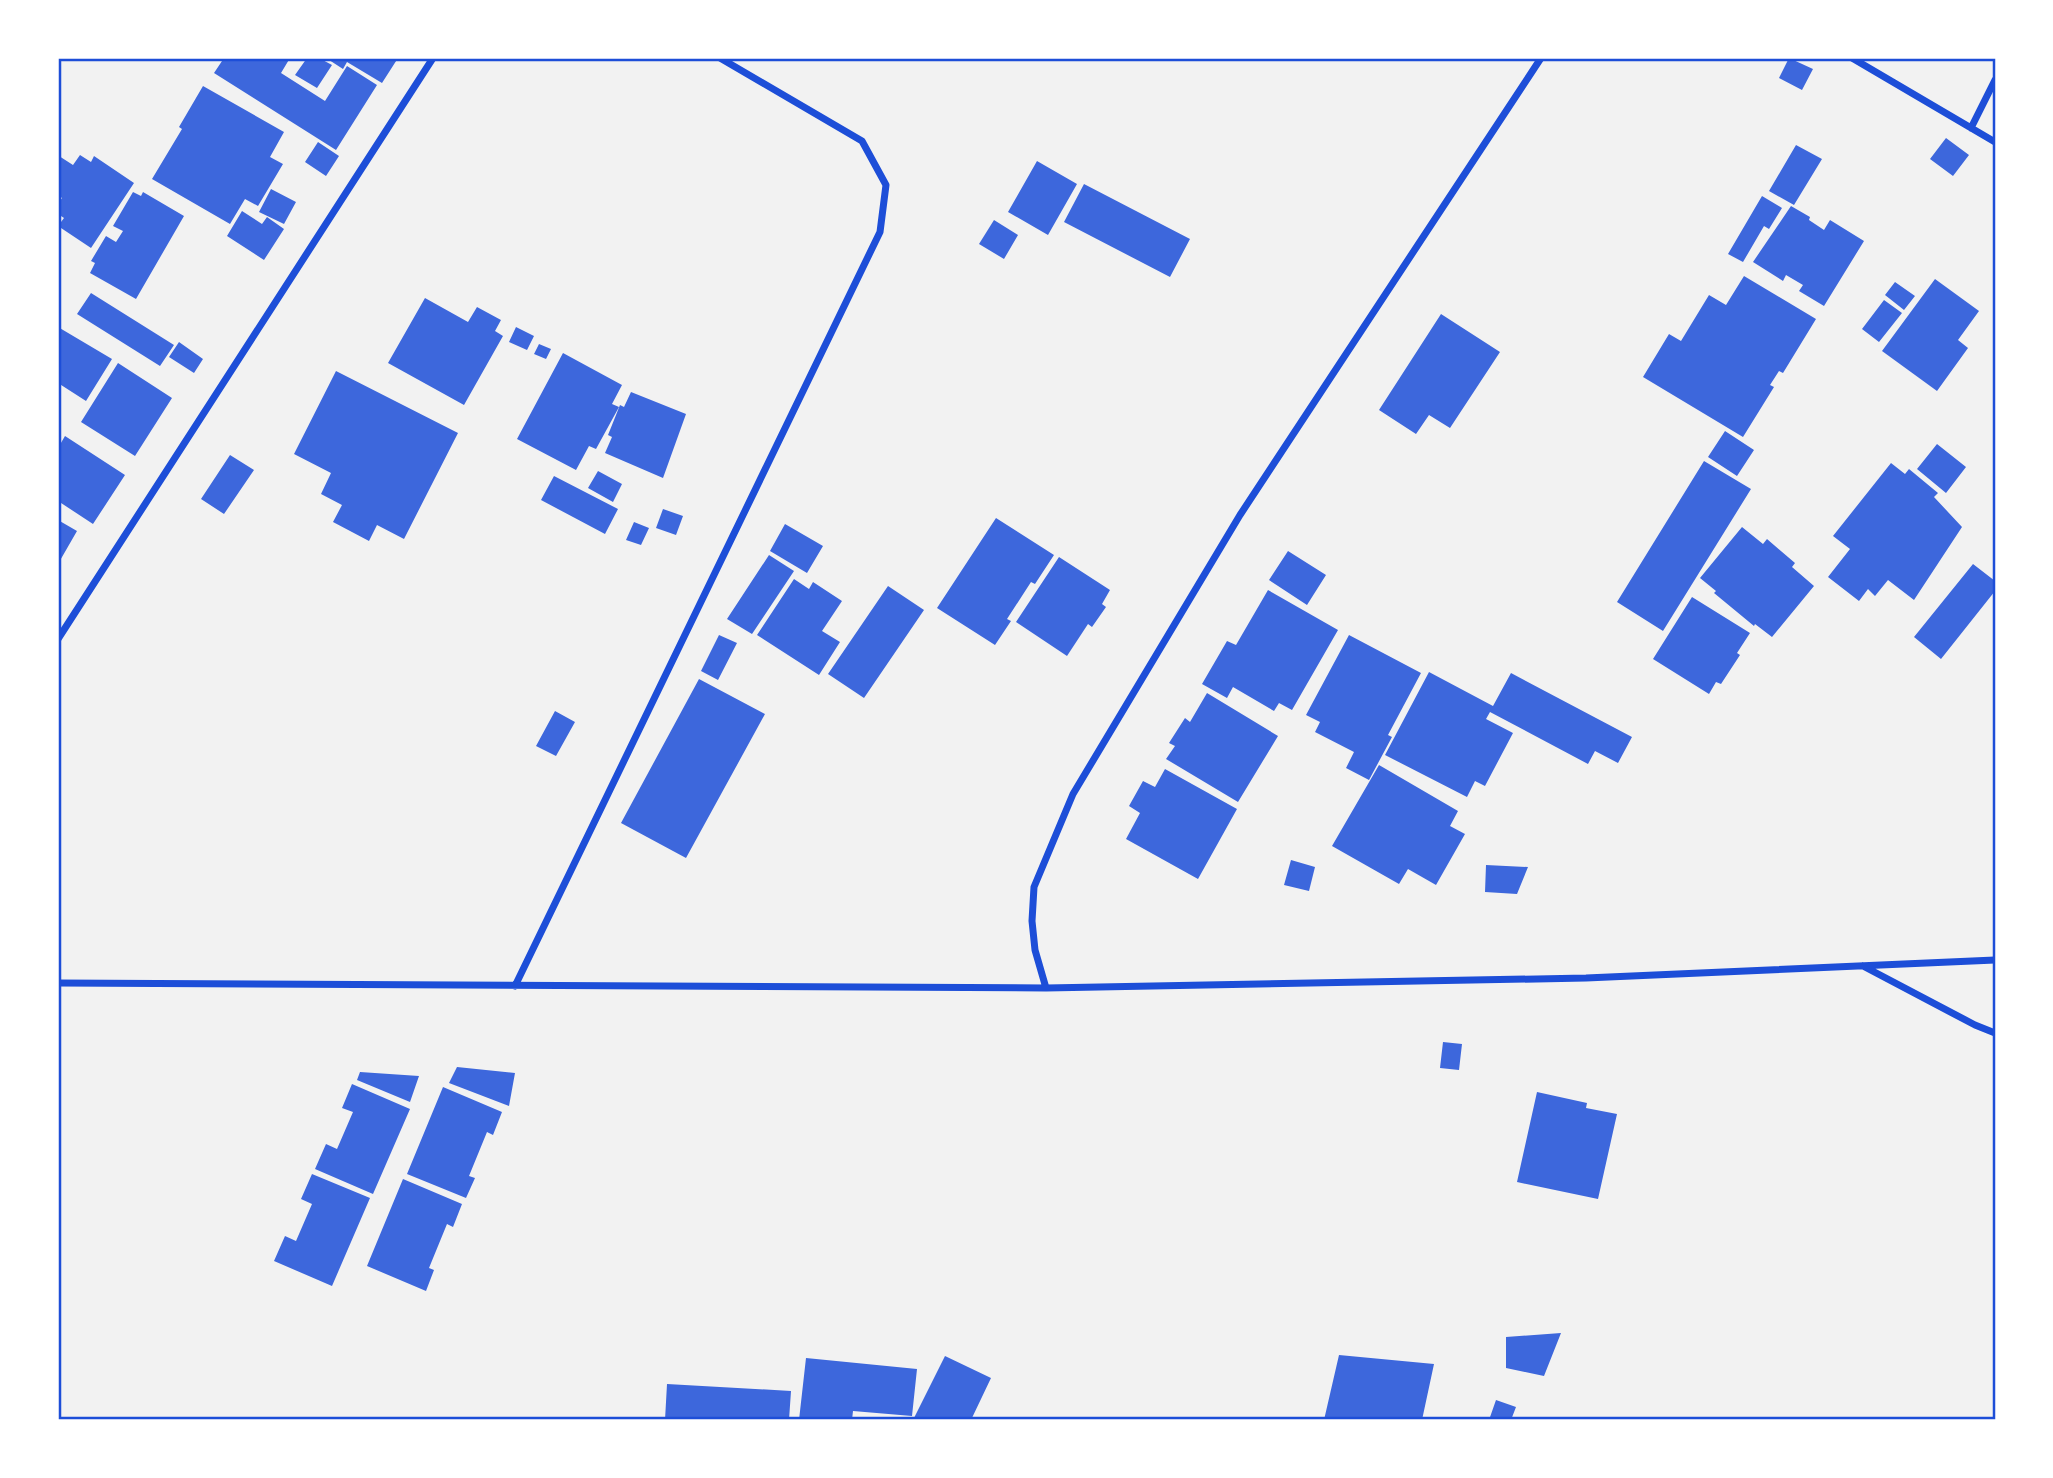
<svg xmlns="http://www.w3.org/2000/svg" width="2053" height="1478" viewBox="0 0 2053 1478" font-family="'Golos Text',sans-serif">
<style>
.building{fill:#3d67dc}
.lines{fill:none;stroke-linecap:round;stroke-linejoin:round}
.minor{stroke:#1d4ed8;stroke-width:7}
.neatline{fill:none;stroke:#1d4ed8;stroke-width:2.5}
</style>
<rect width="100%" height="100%" fill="#f2f2f2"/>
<path class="building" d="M 224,58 L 290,58 L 281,73 L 325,101 L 347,66 L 377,85 L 336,150 L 214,73 Z
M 307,58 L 319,58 L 332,65 L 317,88 L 295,75 Z
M 326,58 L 398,58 L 382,83 L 347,62 L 343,69 Z
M 1789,58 L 1813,69 L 1802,90 L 1779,78 Z
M 203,86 L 284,132 L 270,157 L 283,164 L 258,206 L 245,199 L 230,224 L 152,179 L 182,129 L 179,127 Z
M 1946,138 L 1969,155 L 1953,176 L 1930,159 Z
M 318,142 L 339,156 L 326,176 L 305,162 Z
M 1796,145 L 1822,159 L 1794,205 L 1769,191 Z
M 80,155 L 91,162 L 94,156 L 134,183 L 91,248 L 58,226 L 64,218 L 58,214 L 58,204 L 62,198 L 58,195 L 58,158 L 59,156 L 73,165 Z
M 1037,161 L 1077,184 L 1048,235 L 1008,212 Z
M 1084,184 L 1190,239 L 1170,277 L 1064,222 Z
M 271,189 L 296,202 L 284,224 L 259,212 Z
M 133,192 L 141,196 L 143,192 L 184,216 L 136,299 L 90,273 L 95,263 L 91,261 L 106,236 L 116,242 L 123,231 L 113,226 Z
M 1762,196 L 1782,208 L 1769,229 L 1764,226 L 1743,262 L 1728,254 Z
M 1791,206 L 1810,217 L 1809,220 L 1824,230 L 1830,220 L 1864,241 L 1824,306 L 1799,291 L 1803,285 L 1786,275 L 1783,281 L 1753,262 Z
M 242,211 L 262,224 L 267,217 L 284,229 L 264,260 L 227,236 Z
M 994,220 L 1018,235 L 1004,259 L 979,244 Z
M 1744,276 L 1816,319 L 1783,373 L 1779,371 L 1770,385 L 1774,387 L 1743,437 L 1643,377 L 1669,334 L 1681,341 L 1709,295 L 1726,305 Z
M 1935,279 L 1979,311 L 1958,340 L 1968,348 L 1937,391 L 1882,351 Z
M 1895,282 L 1915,296 L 1904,310 L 1885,295 Z
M 91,293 L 174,345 L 160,366 L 77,314 Z
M 425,298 L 468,322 L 477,307 L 501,320 L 495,331 L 503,336 L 464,405 L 388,363 Z
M 1884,300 L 1902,313 L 1879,342 L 1862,329 Z
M 1441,314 L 1500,352 L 1450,428 L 1429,415 L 1416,434 L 1379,410 Z
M 58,327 L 112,359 L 86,401 L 58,383 Z
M 516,327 L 534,336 L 527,350 L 509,342 Z
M 179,342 L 203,359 L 194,373 L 169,357 Z
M 539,344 L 551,349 L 546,359 L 534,354 Z
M 563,353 L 622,385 L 612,404 L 619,407 L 596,449 L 589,446 L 576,470 L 517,439 Z
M 118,363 L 172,398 L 135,456 L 81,422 Z
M 336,371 L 458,433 L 404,539 L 377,525 L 369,541 L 333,522 L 342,505 L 321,494 L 331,473 L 294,454 Z
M 631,392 L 686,414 L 663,478 L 605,453 L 612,437 L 608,435 L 620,405 L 624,407 Z
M 1725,431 L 1754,450 L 1737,476 L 1708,457 Z
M 65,436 L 125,475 L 93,524 L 58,501 L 58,448 Z
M 1937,444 L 1966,467 L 1946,493 L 1917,469 Z
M 230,455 L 254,470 L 224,514 L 201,499 Z
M 1704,461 L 1751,489 L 1663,631 L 1617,602 Z
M 1891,463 L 1905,474 L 1909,469 L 1938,493 L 1934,497 L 1962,527 L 1914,600 L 1888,580 L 1875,596 L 1868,589 L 1859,601 L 1828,577 L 1850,549 L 1833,536 Z
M 598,471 L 622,484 L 613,502 L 588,488 Z
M 554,476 L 618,509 L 605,534 L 541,500 Z
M 663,509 L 683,516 L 676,535 L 656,528 Z
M 996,518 L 1054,555 L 1035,584 L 1031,582 L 1007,619 L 1011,621 L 995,645 L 937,608 Z
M 58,520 L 77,531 L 58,564 Z
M 634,522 L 649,528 L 641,545 L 626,540 Z
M 785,524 L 823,546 L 807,573 L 770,551 Z
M 1742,527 L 1763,544 L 1767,539 L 1795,563 L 1792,567 L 1814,586 L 1772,637 L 1755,624 L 1754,626 L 1714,593 L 1716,591 L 1700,578 Z
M 1288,551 L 1326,575 L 1307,605 L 1269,580 Z
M 769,555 L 794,571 L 752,634 L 727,619 Z
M 1059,557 L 1110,590 L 1102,604 L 1106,607 L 1092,627 L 1088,624 L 1067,656 L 1016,622 Z
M 1973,564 L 1995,581 L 1995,591 L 1941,659 L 1914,637 Z
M 794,579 L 809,589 L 813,582 L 842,601 L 822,631 L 840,642 L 819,675 L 757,635 Z
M 888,586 L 924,610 L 864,698 L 828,674 Z
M 1268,590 L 1338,630 L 1292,710 L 1279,703 L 1274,711 L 1233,687 L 1227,698 L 1202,684 L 1227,641 L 1236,645 Z
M 1692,597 L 1750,633 L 1737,653 L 1740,655 L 1721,684 L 1716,682 L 1709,694 L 1653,659 Z
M 719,635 L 737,643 L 718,680 L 701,671 Z
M 1349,635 L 1421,673 L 1388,735 L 1392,737 L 1369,780 L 1346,768 L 1354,752 L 1315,732 L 1320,722 L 1306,715 Z
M 1429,672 L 1493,706 L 1511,673 L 1632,737 L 1618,763 L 1595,751 L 1588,764 L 1490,712 L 1486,719 L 1513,733 L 1485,786 L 1475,781 L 1467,797 L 1385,755 Z
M 699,679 L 765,714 L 686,858 L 621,823 Z
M 1207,693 L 1278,736 L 1238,802 L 1166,759 L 1175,746 L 1169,743 L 1185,718 L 1190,722 Z
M 555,711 L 575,722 L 556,756 L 536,746 Z
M 1379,765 L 1458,811 L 1450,826 L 1465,834 L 1436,885 L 1408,869 L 1399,884 L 1332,846 Z
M 1165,769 L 1237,809 L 1198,879 L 1126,839 L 1140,813 L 1129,806 L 1143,781 L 1155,787 Z
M 1291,860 L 1315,867 L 1309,891 L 1284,885 Z
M 1486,865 L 1528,867 L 1517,894 L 1485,892 Z
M 1443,1042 L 1462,1044 L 1459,1070 L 1440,1068 Z
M 457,1067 L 515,1073 L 509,1106 L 449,1083 Z
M 360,1072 L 419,1076 L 410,1102 L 357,1080 Z
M 352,1084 L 410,1109 L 373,1194 L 315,1169 L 326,1144 L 337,1149 L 353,1112 L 342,1108 Z
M 443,1087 L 502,1112 L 493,1135 L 487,1132 L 469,1176 L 475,1178 L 466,1198 L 407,1174 Z
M 1537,1092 L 1587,1103 L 1586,1108 L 1617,1114 L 1598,1199 L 1517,1182 Z
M 312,1174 L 370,1198 L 332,1286 L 274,1261 L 285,1236 L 296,1241 L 312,1204 L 301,1199 Z
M 403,1179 L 462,1204 L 453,1227 L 447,1224 L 429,1268 L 434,1270 L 426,1291 L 367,1266 Z
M 1561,1333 L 1544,1376 L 1506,1368 L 1506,1337 Z
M 1339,1355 L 1434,1364 L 1422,1420 L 1324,1420 Z
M 945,1356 L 991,1378 L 971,1420 L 913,1420 Z
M 806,1358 L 917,1369 L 912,1416 L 853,1411 L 852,1420 L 799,1420 Z
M 667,1384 L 791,1391 L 789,1420 L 665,1420 Z
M 1496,1400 L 1516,1407 L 1511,1420 L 1489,1420 Z"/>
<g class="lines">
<path class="minor" d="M 1852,58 L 1995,142
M 1971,128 L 1995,80
M 58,639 L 433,58
M 1863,966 L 1975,1025 L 1995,1033
M 58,983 L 1046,988 L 1586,978 L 1995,960
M 515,986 L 880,232 L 886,185 L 862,141 L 720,58
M 1046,988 L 1035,950 L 1032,921 L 1034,887 L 1073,794 L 1240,515 L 1541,58"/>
</g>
<rect width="2053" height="1478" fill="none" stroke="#ffffff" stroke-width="119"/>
<rect x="60" y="60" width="1934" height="1358" class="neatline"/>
</svg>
